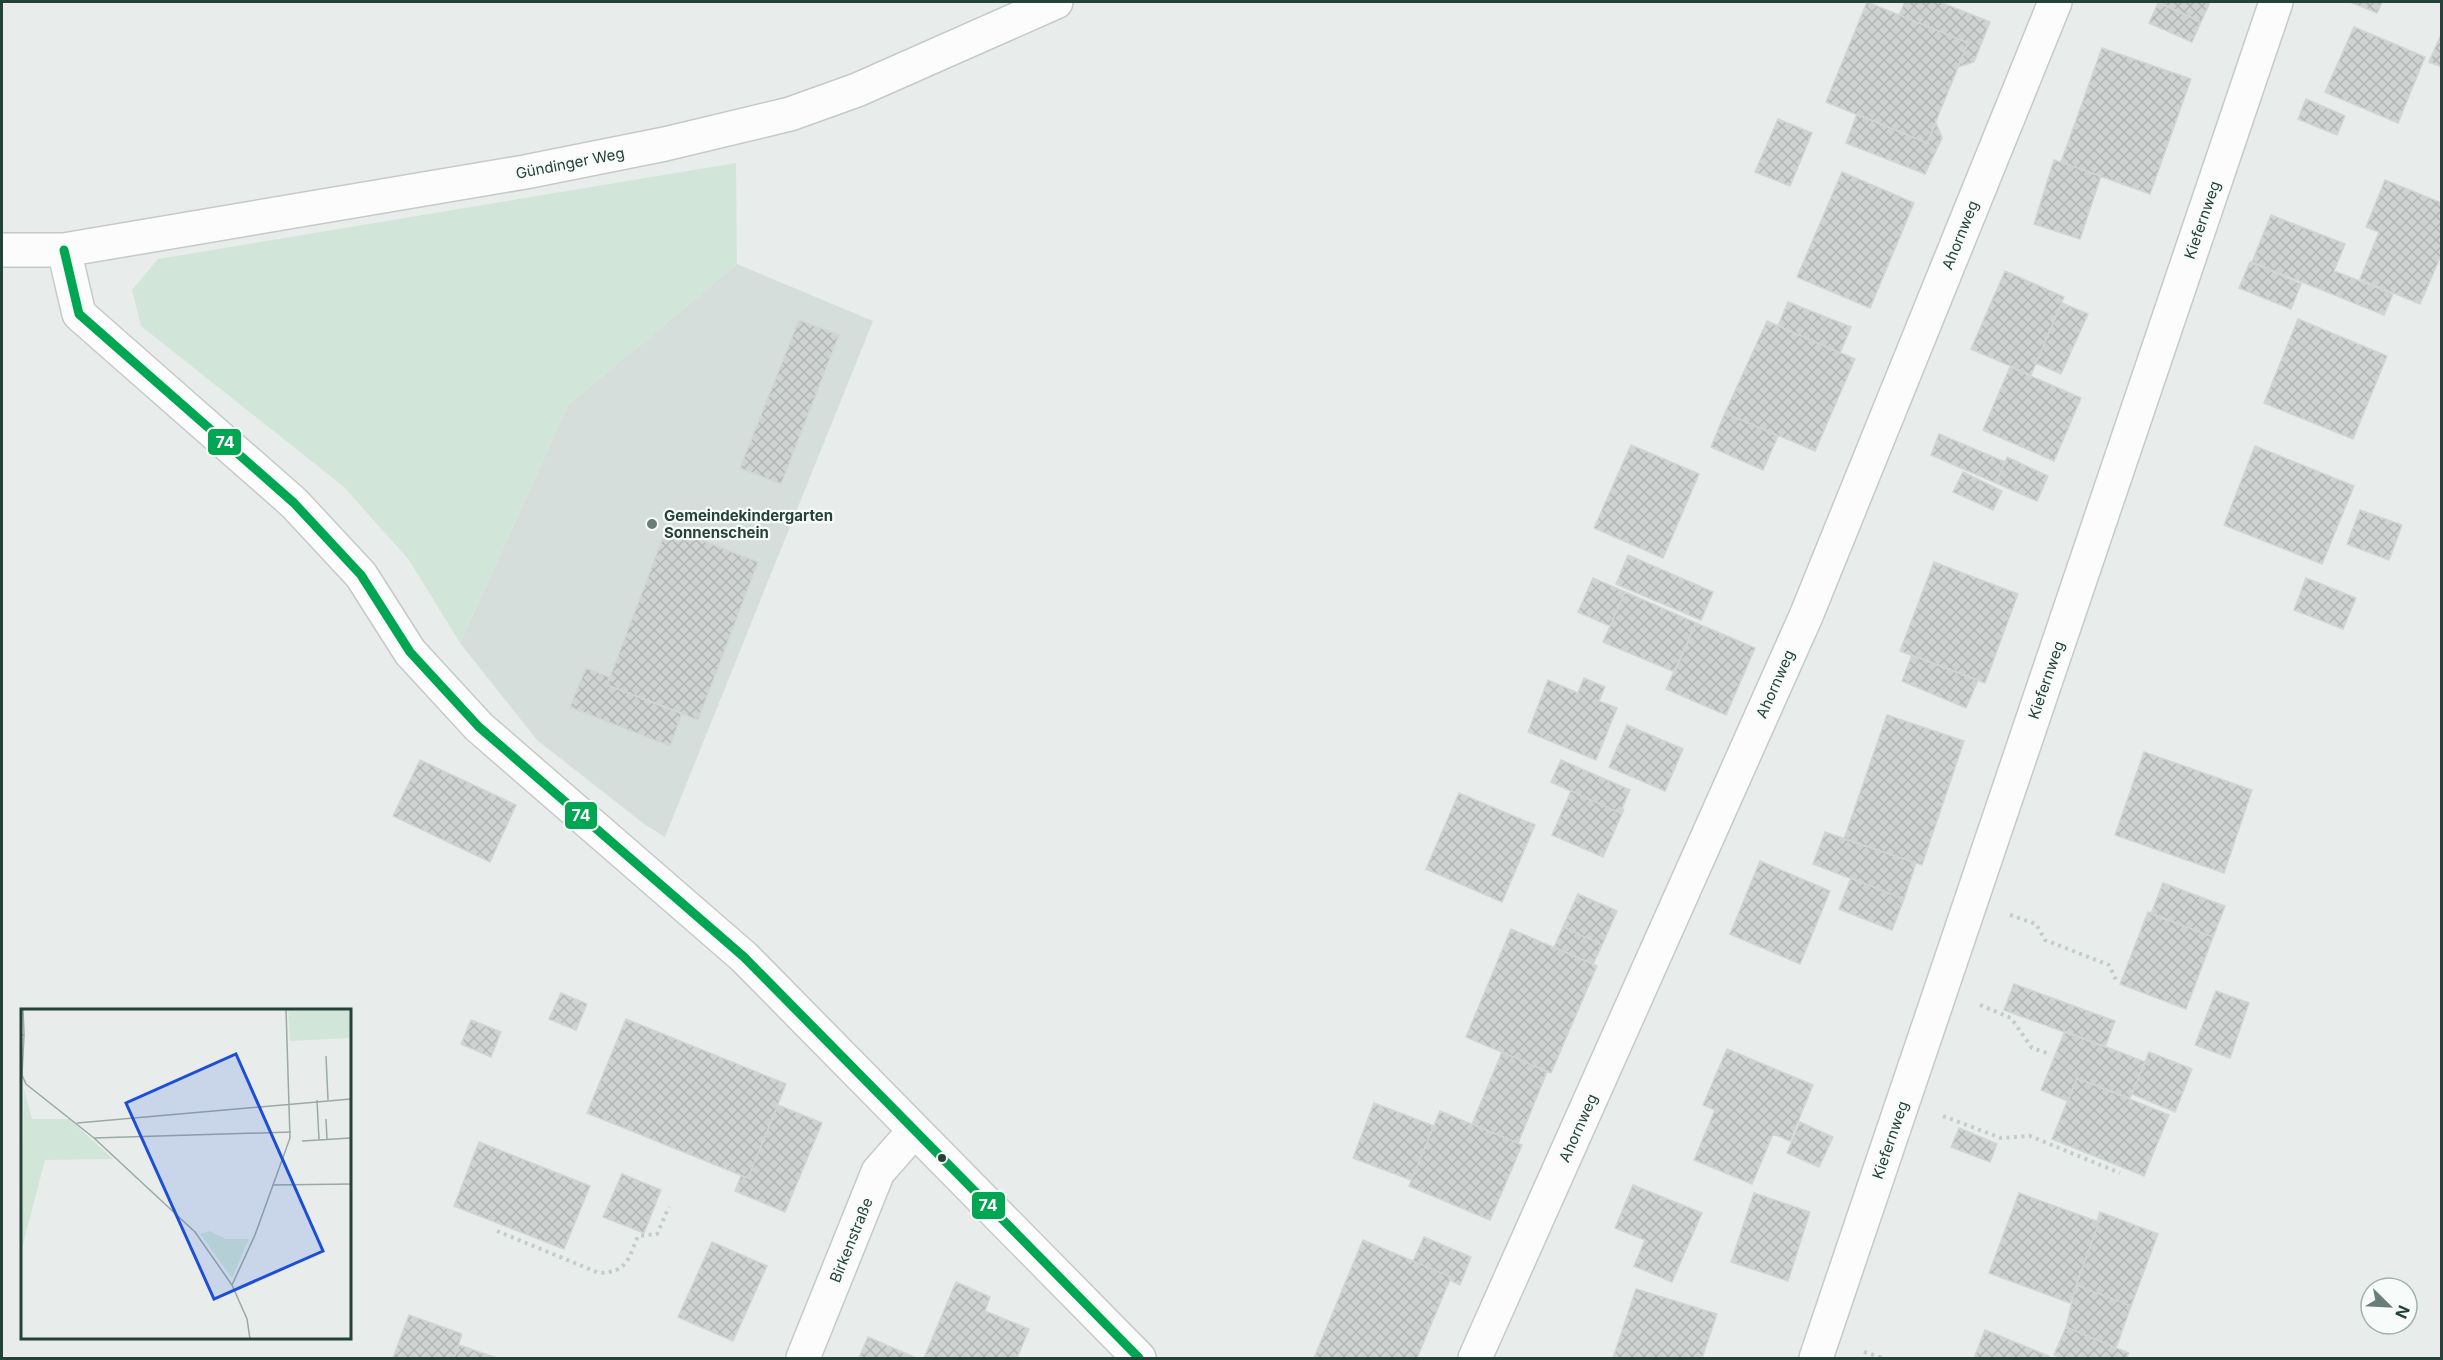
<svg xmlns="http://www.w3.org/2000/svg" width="2443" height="1360" viewBox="0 0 2443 1360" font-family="Inter,sans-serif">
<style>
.built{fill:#d6dedb}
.green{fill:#d1e6d8}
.building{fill:url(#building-cross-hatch);stroke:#d1d6d4;stroke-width:1.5}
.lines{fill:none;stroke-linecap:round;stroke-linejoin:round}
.street-casing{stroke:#c5cac8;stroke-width:36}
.path{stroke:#c3ccca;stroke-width:4;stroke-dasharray:3 4.5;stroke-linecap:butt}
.street{stroke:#fcfcfc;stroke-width:33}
.bus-1-casing{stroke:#f7fbf9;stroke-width:14}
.bus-1{stroke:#00a651;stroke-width:9}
.poi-dot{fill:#697e78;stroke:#f7fbf9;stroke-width:2}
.bus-dot{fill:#24423a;stroke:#f7fbf9;stroke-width:2}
.labels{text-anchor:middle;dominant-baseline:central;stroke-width:4.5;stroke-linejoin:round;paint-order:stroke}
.street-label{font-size:15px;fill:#24423a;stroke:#f7fbf9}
.poi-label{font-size:15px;font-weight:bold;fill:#24423a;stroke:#f7fbf9;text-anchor:start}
.inset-road{fill:none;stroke:#9aa9a4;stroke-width:1.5}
.view{fill:#1d4ed8;fill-opacity:0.15;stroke:#1d4ed8;stroke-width:3}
.inset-edge{fill:none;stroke:#24423a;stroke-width:3}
.line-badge{stroke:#f7fbf9;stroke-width:2}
.badge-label{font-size:16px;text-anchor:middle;font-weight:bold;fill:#fff}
</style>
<defs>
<pattern id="building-cross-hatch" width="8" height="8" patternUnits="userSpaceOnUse" patternTransform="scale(1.5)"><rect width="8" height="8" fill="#cfd4d2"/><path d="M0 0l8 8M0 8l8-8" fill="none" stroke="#b2b7b5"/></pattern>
</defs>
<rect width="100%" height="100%" fill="#e8edeb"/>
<path class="built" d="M 737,264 L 873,321 L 665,837 L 644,824 L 537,740 L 460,643 L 568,405 Z"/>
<path class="green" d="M 736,163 L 737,264 L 568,405 L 460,643 L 409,560 L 344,487 L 141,326 L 132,290 L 158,259 Z"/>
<path class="building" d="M 1867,2 L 1968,43 L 1927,143 L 1826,102 Z
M 1905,2 L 1940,2 L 1990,22 L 1974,62 L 1958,67 L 1968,43 L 1899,15 Z
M 2159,2 L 2210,2 L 2201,22 Z
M 2350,2 L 2382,2 L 2377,13 Z
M 2158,3 L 2201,22 L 2192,42 L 2149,23 Z
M 2354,27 L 2425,57 L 2398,123 L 2325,92 Z
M 2442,32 L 2442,67 L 2429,62 Z
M 2102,48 L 2191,79 L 2150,194 L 2061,162 Z
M 2306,99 L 2345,116 L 2337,135 L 2298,119 Z
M 1857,114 L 1927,143 L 1936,123 L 1942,138 L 1925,174 L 1846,143 Z
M 1778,119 L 1812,133 L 1790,186 L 1755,172 Z
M 2054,160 L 2101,176 L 2080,239 L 2034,224 Z
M 1842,172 L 1914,203 L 1870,308 L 1797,277 Z
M 2385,180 L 2442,203 L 2442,253 L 2420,304 L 2360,279 L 2379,232 L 2366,227 Z
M 2271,215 L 2345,244 L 2334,271 L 2393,294 L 2384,315 L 2252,262 Z
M 2250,262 L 2301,284 L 2291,309 L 2239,288 Z
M 2005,271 L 2064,297 L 2031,375 L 1971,349 Z
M 1788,302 L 1851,327 L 1840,353 L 1778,326 Z
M 2062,303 L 2088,314 L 2061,374 L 2036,363 Z
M 2298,319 L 2387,356 L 2353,439 L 2264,403 Z
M 799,320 L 839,335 L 781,484 L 740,468 Z
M 1767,321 L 1855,359 L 1815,451 L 1725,413 Z
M 2010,367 L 2081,398 L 2054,461 L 1983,430 Z
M 1725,413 L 1778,436 L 1763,470 L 1711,447 Z
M 1939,434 L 2005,462 L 1996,483 L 1931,455 Z
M 1631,445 L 1699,474 L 1663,558 L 1594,528 Z
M 2255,446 L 2354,486 L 2322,564 L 2224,525 Z
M 2007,457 L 2048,476 L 2037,501 L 1996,483 Z
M 1963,472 L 2002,491 L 1993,510 L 1953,492 Z
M 2360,510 L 2402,525 L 2389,560 L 2347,544 Z
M 667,527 L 758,562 L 698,720 L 607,685 Z
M 1628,555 L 1713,592 L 1701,620 L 1616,584 Z
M 1934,562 L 2018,594 L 1985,683 L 1900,651 Z
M 1593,578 L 1625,592 L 1610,626 L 1578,612 Z
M 2306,578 L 2356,598 L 2343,629 L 2294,610 Z
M 1625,592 L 1696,623 L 1675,672 L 1603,642 Z
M 1696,623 L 1755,648 L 1726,715 L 1666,689 Z
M 1912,655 L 1978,680 L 1966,708 L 1902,681 Z
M 586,668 L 609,677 L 607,685 L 682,713 L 670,746 L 570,707 Z
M 1584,678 L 1605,687 L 1599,701 L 1617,708 L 1596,760 L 1528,732 L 1548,680 L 1578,693 Z
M 1887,715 L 1964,741 L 1922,865 L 1844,839 Z
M 1627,725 L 1683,749 L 1665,791 L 1609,767 Z
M 2144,752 L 2252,790 L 2224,873 L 2115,835 Z
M 420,760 L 516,805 L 490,862 L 393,816 Z
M 1561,760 L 1630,790 L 1620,813 L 1551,782 Z
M 1571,791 L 1620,813 L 1624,809 L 1603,857 L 1552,835 Z
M 1459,793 L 1535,825 L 1502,902 L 1426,869 Z
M 1825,832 L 1916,863 L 1904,899 L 1813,864 Z
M 1760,861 L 1830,891 L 1800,964 L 1730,934 Z
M 1851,878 L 1904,899 L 1892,930 L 1839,909 Z
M 2163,883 L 2225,906 L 2213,937 L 2151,914 Z
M 1578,894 L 1617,911 L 1602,945 L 1563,927 Z
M 2148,912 L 2213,937 L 2186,1009 L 2120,984 Z
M 1563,927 L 1602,945 L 1593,964 L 1554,947 Z
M 1511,929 L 1597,966 L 1551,1073 L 1466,1037 Z
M 2014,984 L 2115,1021 L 2105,1047 L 2004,1010 Z
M 2216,991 L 2249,1003 L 2230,1058 L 2195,1045 Z
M 561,993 L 587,1004 L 576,1030 L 549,1019 Z
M 626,1019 L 786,1084 L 748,1178 L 587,1113 Z
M 471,1020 L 501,1032 L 491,1057 L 461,1044 Z
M 2065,1031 L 2145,1062 L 2130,1098 L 2077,1078 L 2068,1101 L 2041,1090 Z
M 1727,1049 L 1813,1085 L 1790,1141 L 1773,1134 L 1752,1184 L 1694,1160 L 1715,1110 L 1703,1105 Z
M 1502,1052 L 1547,1072 L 1518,1143 L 1472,1124 Z
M 2149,1052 L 2192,1069 L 2175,1112 L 2132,1094 Z
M 2077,1078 L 2169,1115 L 2144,1176 L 2052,1139 Z
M 1374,1103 L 1434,1126 L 1411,1180 L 1353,1158 Z
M 778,1105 L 822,1123 L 785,1212 L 735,1191 L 741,1176 L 748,1178 Z
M 1440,1111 L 1522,1145 L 1490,1220 L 1409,1186 Z
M 1800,1122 L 1833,1137 L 1819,1167 L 1787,1153 Z
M 1959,1128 L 1997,1144 L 1990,1162 L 1951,1147 Z
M 479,1142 L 590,1186 L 564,1249 L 454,1206 Z
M 622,1174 L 661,1190 L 644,1233 L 603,1217 Z
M 1633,1185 L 1702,1213 L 1672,1282 L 1634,1266 L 1645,1240 L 1615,1228 Z
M 1754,1193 L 1810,1212 L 1788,1281 L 1731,1262 Z
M 2019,1193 L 2099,1222 L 2070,1303 L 1989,1273 Z
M 2100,1212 L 2158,1234 L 2131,1306 L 2076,1285 L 2099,1222 L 2097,1221 Z
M 1424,1237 L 1471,1257 L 1460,1285 L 1450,1280 L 1451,1277 L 1413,1261 Z
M 1363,1240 L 1451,1277 L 1417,1358 L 1314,1358 Z
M 712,1242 L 767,1266 L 733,1341 L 678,1317 Z
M 956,1282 L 990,1297 L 985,1311 L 1029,1329 L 1017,1358 L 924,1358 Z
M 2076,1285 L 2131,1306 L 2116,1348 L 2066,1327 Z
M 1636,1289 L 1717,1314 L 1702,1358 L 1613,1358 Z
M 409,1315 L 462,1334 L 454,1358 L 393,1358 Z
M 2066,1327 L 2129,1353 L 2126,1358 L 2063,1358 L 2054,1355 Z
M 1985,1330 L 2049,1356 L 2048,1358 L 1974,1358 Z
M 868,1337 L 914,1357 L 914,1358 L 859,1358 Z
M 459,1345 L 497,1358 L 454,1358 Z"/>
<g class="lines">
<defs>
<path id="street" d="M 2,250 L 64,250 L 525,172 L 665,144 L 790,114 L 857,90 L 1056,2
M 64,250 L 79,314 L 294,503 L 361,575 L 410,652 L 479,727 L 744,957 L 1139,1358
M 803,1358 L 878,1172 L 914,1131
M 1475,1358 L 1806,616 L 2055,2
M 1816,1358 L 2276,2"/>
</defs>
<use href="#street" class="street-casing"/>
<path class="path" d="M 2010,915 L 2036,924 L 2045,940 L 2109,965 L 2117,982
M 1980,1005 L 2011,1018 L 2032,1048 L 2050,1054
M 1943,1116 L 2001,1138 L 2030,1136 L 2120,1173
M 497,1231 L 599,1273 C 628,1272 628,1259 638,1236 L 657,1234 L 669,1207
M 1864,1352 L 1883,1358"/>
<use href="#street" class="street"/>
<defs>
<path id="bus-1" d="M 64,250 L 79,314 L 294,503 L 361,575 L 410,652 L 479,727 L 744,957 L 1139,1358"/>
</defs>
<use href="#bus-1" class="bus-1-casing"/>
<use href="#bus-1" class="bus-1"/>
</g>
<circle class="poi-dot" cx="652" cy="524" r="6"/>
<circle class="bus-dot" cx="942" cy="1158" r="5"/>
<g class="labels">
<g class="street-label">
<text transform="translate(570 163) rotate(-11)">Gündinger Weg</text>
<text transform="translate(2202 220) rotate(-71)">Kiefernweg</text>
<text transform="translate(1960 235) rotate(-68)">Ahornweg</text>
<text transform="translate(2046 680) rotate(-71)">Kiefernweg</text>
<text transform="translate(1775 684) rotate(-66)">Ahornweg</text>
<text transform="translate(1578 1128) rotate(-66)">Ahornweg</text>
<text transform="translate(1890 1140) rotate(-71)">Kiefernweg</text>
<text transform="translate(851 1240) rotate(-68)">Birkenstraße</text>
</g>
<g class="poi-label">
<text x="664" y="515">Gemeindekindergarten<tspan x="664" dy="17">Sonnenschein</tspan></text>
</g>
</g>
<g transform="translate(21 1009)">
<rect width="330" height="330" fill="#e8edeb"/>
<path d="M 267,0 L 330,0 L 330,29 L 269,32 ZM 3,80 L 11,110 L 48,110 L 92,150 L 24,151 L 1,239 ZM 188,222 L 205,230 L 228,230 L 211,269 L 179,225 Z" fill="#d1e6d8"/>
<path class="inset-road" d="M 2,0 L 3,26M 0,26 L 3,26 L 1,66 L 5,75 L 73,129 L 174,223 L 211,276 L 226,310 L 229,330M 305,47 L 307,91M 296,91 L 298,131M 305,110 L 306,131M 56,114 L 330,90M 73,129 L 270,123M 281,132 L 330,129M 251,176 L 330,175M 211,276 L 234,226 L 269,129 L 265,0"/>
<path class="view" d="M 215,45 L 302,242 L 193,290 L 105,94 Z"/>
<rect width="330" height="330" class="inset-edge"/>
</g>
<g class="line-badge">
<rect x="207" y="428" width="35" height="28" rx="6" fill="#00a651"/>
<rect x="564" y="801" width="34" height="29" rx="6" fill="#00a651"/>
<rect x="971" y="1191" width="35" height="29" rx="6" fill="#00a651"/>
</g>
<g class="badge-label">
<text x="225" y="448">74</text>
<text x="581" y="821">74</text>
<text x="988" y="1211">74</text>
</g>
<rect width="2443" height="1360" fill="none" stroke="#24423a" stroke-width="6"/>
<g transform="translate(2389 1306) rotate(114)"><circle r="28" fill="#f7fbf9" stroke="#a3b1ad" stroke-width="1.5"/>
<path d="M0-4.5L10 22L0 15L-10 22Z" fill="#697e78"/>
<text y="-9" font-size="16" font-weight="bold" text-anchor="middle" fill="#24423a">N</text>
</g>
</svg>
